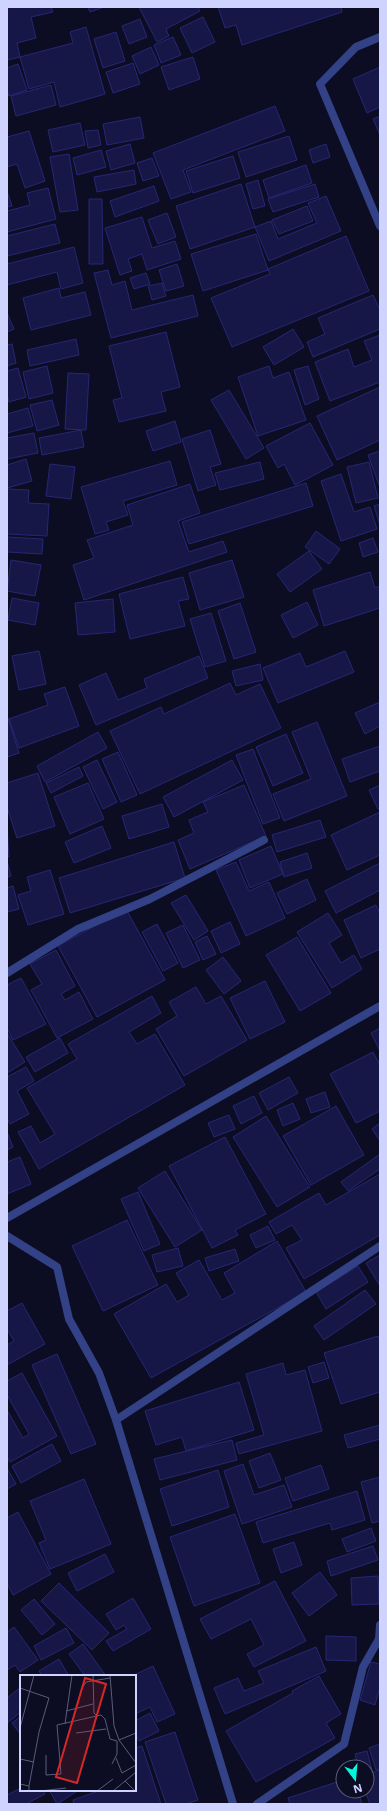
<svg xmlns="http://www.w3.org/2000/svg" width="387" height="1811" viewBox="0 0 387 1811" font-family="'Noto Sans',sans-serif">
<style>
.building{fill:#161746;stroke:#262774}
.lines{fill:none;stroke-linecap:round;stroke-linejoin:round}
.minor{stroke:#334186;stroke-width:8}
.inset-road{fill:none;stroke:#5a5c7b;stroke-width:1}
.view{fill:#d62828;fill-opacity:0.15;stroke:#d62828;stroke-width:2}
.inset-edge{fill:none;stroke:#ced3ff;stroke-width:2}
</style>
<rect width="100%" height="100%" fill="#0c0d23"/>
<path class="building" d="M 7,7 L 51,7 L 53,12 L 31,17 L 36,38 L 17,43 L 20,57 L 7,60 Z
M 88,7 L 104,7 L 90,12 Z
M 139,7 L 198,7 L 200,11 L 166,29 L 169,36 L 157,42 Z
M 218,7 L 341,7 L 342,12 L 242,45 L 236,25 L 225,28 Z
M 203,17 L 215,42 L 192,53 L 180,28 Z
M 140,19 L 147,37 L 129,44 L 122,26 Z
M 86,27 L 105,94 L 60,107 L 54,82 L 29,89 L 20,57 L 73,43 L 70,32 Z
M 116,32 L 125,61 L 103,68 L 94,39 Z
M 173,37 L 181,55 L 161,63 L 154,45 Z
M 151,47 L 159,65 L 140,74 L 132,56 Z
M 193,57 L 200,79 L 169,90 L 161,67 Z
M 133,63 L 140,84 L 113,93 L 106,72 Z
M 18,64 L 27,90 L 9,96 L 7,90 L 7,68 Z
M 380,67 L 380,107 L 367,113 L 353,79 Z
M 51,85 L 56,105 L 16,116 L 11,96 Z
M 275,106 L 285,131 L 183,170 L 191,192 L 171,199 L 153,153 Z
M 380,116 L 380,135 L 373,119 Z
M 140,117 L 144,138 L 107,145 L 103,124 Z
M 80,123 L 85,145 L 53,152 L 48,130 Z
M 98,130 L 101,145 L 88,148 L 85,131 Z
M 29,131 L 45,181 L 25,188 L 17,164 L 7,167 L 7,137 Z
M 289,136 L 297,160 L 246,177 L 238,152 Z
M 130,144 L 135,163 L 111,170 L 106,151 Z
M 326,144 L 330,157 L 313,163 L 309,150 Z
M 101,150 L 106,167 L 77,175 L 73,158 Z
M 69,154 L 78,210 L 60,212 L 50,157 Z
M 233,156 L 240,178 L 193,193 L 186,171 Z
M 152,158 L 159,176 L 143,181 L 137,163 Z
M 306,165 L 312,183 L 269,198 L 263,180 Z
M 134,170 L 136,184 L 97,192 L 94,177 Z
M 258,180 L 265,206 L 253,209 L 246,184 Z
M 241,184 L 255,227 L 190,249 L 176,206 Z
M 315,184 L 319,197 L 273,212 L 268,199 Z
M 154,186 L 159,201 L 115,217 L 110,201 Z
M 48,188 L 56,219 L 7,232 L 7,211 L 30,205 L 27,193 Z
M 7,191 L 12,206 L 7,207 Z
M 326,196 L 341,231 L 269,261 L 255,227 L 271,221 L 278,239 L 317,223 L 308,203 Z
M 89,199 L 102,199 L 103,264 L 89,264 Z
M 307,206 L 313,221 L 279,234 L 272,220 Z
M 167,213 L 176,237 L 158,244 L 148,220 Z
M 142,217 L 152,248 L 175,241 L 181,259 L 147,270 L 142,254 L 128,259 L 132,271 L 120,275 L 105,228 Z
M 55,224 L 60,243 L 7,256 L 7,236 Z
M 256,234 L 268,270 L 203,291 L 191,254 Z
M 346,236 L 369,291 L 232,347 L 211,298 L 270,274 L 268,269 Z
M 74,247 L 83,283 L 61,289 L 57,272 L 7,285 L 7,264 Z
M 177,264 L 184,286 L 166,291 L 159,270 Z
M 108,270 L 112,285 L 125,281 L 132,310 L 193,295 L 198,316 L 111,338 L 94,273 Z
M 146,273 L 150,284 L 134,289 L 130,278 Z
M 162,283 L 166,296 L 152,300 L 148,286 Z
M 59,288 L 61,298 L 85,292 L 91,315 L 31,330 L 23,298 Z
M 373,295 L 380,310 L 380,329 L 313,357 L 307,342 L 325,334 L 318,318 Z
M 7,313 L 14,329 L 7,332 Z
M 293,329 L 304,347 L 274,365 L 263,347 Z
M 166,332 L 180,387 L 161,392 L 166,411 L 119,422 L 113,400 L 122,398 L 109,346 Z
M 380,335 L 380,382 L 330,401 L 315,362 L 348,349 L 354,367 L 372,360 L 364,341 Z
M 76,339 L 79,355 L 30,366 L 27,350 Z
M 12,344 L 16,363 L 7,366 L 7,345 Z
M 47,366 L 53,393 L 29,399 L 23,372 Z
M 269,366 L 273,378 L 289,372 L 306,420 L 258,436 L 238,377 Z
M 308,366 L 319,399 L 305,405 L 294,370 Z
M 18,368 L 26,397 L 9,402 L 7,394 L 7,371 Z
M 68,373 L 89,374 L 86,430 L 65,429 Z
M 380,387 L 380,440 L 337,460 L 317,416 Z
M 229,390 L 264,448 L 246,459 L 211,400 Z
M 52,400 L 59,425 L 37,431 L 30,405 Z
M 28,408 L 33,426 L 7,433 L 7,414 Z
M 175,421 L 181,442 L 153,451 L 146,431 Z
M 310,423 L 333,465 L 295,485 L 284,464 L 278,468 L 266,446 Z
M 81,430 L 84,447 L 42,455 L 39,438 Z
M 210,430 L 221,464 L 210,467 L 216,485 L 198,491 L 182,439 Z
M 34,433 L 38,453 L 7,459 L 7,438 Z
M 380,451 L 380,485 L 379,485 L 368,455 Z
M 26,459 L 32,481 L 7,488 L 7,465 Z
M 170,461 L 177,485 L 123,501 L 128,515 L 106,522 L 109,530 L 95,534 L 81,487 Z
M 260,462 L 264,479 L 220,490 L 215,473 Z
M 369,462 L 378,498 L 356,503 L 347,467 Z
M 50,464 L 75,467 L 71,499 L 46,496 Z
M 341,474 L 354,512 L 370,507 L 377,529 L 341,541 L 321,481 Z
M 306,483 L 313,506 L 189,544 L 182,522 Z
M 190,484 L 200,513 L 178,521 L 189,552 L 223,541 L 227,552 L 84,600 L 73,565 L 94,558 L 87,540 L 133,525 L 127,505 Z
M 7,489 L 29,490 L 28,503 L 49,504 L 47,536 L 7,534 Z
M 380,504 L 380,525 L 374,506 Z
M 316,531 L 340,549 L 329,564 L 305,547 Z
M 7,537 L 43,539 L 42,554 L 7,552 Z
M 373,538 L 378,552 L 363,557 L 359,543 Z
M 309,551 L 322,569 L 290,592 L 277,574 Z
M 11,560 L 41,565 L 35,596 L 7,591 Z
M 232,560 L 244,597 L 200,610 L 189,573 Z
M 370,572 L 375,588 L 380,586 L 380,608 L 324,626 L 313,590 Z
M 183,577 L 189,599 L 178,601 L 185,626 L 130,639 L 119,594 Z
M 12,598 L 39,603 L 35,625 L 8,620 Z
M 113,599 L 115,632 L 78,635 L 75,603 Z
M 307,602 L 318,625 L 293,638 L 281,615 Z
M 240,603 L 256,652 L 234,659 L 218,611 Z
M 211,613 L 226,661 L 205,667 L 190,619 Z
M 39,651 L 46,684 L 19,690 L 12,656 Z
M 345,651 L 354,672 L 278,703 L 263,668 L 300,653 L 306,667 Z
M 199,656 L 208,678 L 96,725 L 79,685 L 106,673 L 118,700 L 147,688 L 144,679 Z
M 260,664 L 263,680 L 236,686 L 232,671 Z
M 230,683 L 236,695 L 260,684 L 281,728 L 140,794 L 110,731 L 161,707 L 164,714 Z
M 65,687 L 79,726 L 19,748 L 9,719 L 48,705 L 44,694 Z
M 380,702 L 380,726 L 365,734 L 355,713 Z
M 7,715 L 19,753 L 7,757 Z
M 317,722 L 347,796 L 284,821 L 273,794 L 311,779 L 292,732 Z
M 98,732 L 107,748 L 45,782 L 37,766 Z
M 286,734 L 303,773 L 273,786 L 256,747 Z
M 380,746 L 380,771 L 350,782 L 342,759 Z
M 253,749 L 280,818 L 263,824 L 236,755 Z
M 118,752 L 137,795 L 121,802 L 102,759 Z
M 97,760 L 117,802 L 103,809 L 83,767 Z
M 232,760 L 243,780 L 174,817 L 163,797 Z
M 79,767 L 83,776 L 51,793 L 46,783 Z
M 38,773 L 55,826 L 17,838 L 7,807 L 7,783 Z
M 88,783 L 104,819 L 70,834 L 54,797 Z
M 244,785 L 266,836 L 190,869 L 178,840 L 194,833 L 189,820 L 208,812 L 203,802 Z
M 380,785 L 380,808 L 378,809 L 369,790 Z
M 162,804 L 169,827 L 129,839 L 122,816 Z
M 380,812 L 380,855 L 347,870 L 331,835 Z
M 320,820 L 326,837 L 277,852 L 272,835 Z
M 7,825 L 9,857 L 7,857 Z
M 102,826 L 111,848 L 74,863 L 65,842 Z
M 174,842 L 185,878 L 70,913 L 59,878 Z
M 271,846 L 283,874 L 250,888 L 239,860 Z
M 307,853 L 312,868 L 284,877 L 280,862 Z
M 7,861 L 11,876 L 7,877 Z
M 236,862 L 249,891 L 269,882 L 285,918 L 246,936 L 216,870 Z
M 380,863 L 380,890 L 336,913 L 325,891 Z
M 50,870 L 64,914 L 28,925 L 18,895 L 31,891 L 27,877 Z
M 307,879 L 316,900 L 287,914 L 277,893 Z
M 13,886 L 19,909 L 7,912 L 7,888 Z
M 186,895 L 208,931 L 194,940 L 171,903 Z
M 376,905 L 380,914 L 380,949 L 361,958 L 344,920 Z
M 126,909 L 165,980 L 97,1017 L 58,946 Z
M 328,913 L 342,935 L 329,943 L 341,963 L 354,955 L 362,969 L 332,988 L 297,932 Z
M 230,922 L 240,944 L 221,953 L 211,931 Z
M 157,924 L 178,963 L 163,971 L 142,932 Z
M 183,925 L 200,960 L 183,968 L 166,933 Z
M 207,936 L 216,954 L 203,960 L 195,942 Z
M 297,937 L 331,993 L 300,1011 L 266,955 Z
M 56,950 L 75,986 L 61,994 L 65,1000 L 79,992 L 93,1019 L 57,1038 L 31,990 L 42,984 L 30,964 Z
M 223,957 L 241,981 L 224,994 L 206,970 Z
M 21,978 L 46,1024 L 13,1040 L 7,1028 L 7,985 Z
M 265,981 L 285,1022 L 250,1039 L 230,998 Z
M 196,987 L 206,1004 L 221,996 L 247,1040 L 184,1076 L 156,1029 L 177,1016 L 169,1002 Z
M 152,996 L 161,1013 L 129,1032 L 137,1044 L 155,1034 L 185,1085 L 39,1169 L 18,1132 L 31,1126 L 40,1143 L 55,1134 L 27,1088 L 77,1059 L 68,1044 Z
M 380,1028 L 380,1051 L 371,1033 Z
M 7,1033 L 25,1062 L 7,1073 Z
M 60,1038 L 68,1053 L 35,1072 L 26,1057 Z
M 373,1052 L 380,1065 L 380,1111 L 356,1123 L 330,1074 Z
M 26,1067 L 34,1081 L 17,1091 L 29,1114 L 10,1124 L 7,1118 L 7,1077 Z
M 289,1077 L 298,1093 L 268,1110 L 259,1093 Z
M 325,1092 L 330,1107 L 311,1113 L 306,1099 Z
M 254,1096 L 262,1113 L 241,1124 L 233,1106 Z
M 293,1103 L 300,1119 L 283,1126 L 277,1110 Z
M 336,1106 L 364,1155 L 311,1185 L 283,1136 Z
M 229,1115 L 235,1129 L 214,1137 L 208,1123 Z
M 266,1116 L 310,1187 L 277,1207 L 233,1137 Z
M 380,1123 L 380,1141 L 372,1129 Z
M 7,1132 L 13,1147 L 7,1150 Z
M 225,1137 L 266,1214 L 235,1230 L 238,1235 L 212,1248 L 169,1166 Z
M 380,1154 L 380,1169 L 348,1191 L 341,1182 Z
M 20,1157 L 31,1184 L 7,1194 L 7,1162 Z
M 165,1171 L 202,1230 L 175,1247 L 138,1188 Z
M 380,1174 L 380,1235 L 304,1279 L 286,1248 L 302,1240 L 292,1225 L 276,1234 L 269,1222 L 319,1193 L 326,1205 Z
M 138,1192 L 160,1244 L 144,1251 L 121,1199 Z
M 127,1220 L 158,1285 L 103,1311 L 72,1246 Z
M 268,1226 L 275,1240 L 256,1248 L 250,1235 Z
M 277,1241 L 306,1292 L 151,1378 L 114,1314 L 166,1284 L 177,1302 L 189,1295 L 176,1273 L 199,1260 L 222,1300 L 235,1293 L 224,1273 Z
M 178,1248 L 183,1266 L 157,1272 L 152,1255 Z
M 235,1249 L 239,1261 L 209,1271 L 205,1258 Z
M 380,1255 L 380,1286 L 366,1263 Z
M 358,1266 L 368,1282 L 326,1309 L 316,1292 Z
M 365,1290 L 376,1304 L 324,1340 L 314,1326 Z
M 22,1303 L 45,1344 L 7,1365 L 7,1345 L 14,1341 L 7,1329 L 7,1311 Z
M 378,1336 L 380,1341 L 380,1392 L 341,1404 L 324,1353 Z
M 57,1354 L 96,1444 L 71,1454 L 32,1365 Z
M 324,1362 L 329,1378 L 313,1383 L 308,1367 Z
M 283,1363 L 286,1375 L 305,1370 L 322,1431 L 239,1454 L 236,1443 L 264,1435 L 246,1374 Z
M 22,1373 L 57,1436 L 10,1462 L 7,1456 L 7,1410 L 23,1438 L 29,1434 L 7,1395 L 7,1381 Z
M 239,1382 L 254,1430 L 186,1451 L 182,1437 L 156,1445 L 145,1411 Z
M 380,1425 L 380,1439 L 348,1448 L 344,1435 Z
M 232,1440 L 237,1460 L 160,1480 L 154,1459 Z
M 52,1444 L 61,1461 L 21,1483 L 12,1466 Z
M 270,1453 L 281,1480 L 259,1488 L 249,1461 Z
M 243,1464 L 254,1495 L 284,1485 L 292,1507 L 242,1524 L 224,1471 Z
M 321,1465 L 329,1489 L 293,1501 L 285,1478 Z
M 7,1468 L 16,1484 L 7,1489 Z
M 218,1470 L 229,1507 L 172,1526 L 160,1489 Z
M 380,1477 L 380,1521 L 372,1523 L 361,1482 Z
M 84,1479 L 111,1544 L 50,1569 L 39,1543 L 46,1540 L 30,1501 Z
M 357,1491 L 365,1520 L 332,1530 L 330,1523 L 263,1543 L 256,1522 Z
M 18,1512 L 51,1574 L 13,1595 L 7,1583 L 7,1518 Z
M 235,1514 L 260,1583 L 194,1606 L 170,1537 Z
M 371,1528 L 376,1541 L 347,1552 L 342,1539 Z
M 294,1542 L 302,1565 L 281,1573 L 273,1549 Z
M 373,1546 L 378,1560 L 331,1576 L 327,1561 Z
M 105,1554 L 114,1572 L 77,1591 L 68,1573 Z
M 320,1572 L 337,1595 L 309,1616 L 292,1593 Z
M 378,1576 L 379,1604 L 352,1605 L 351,1578 Z
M 275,1581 L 306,1641 L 254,1667 L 247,1654 L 264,1645 L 251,1619 L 211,1639 L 200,1619 Z
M 59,1583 L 109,1633 L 92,1650 L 41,1601 Z
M 133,1598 L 151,1629 L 113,1651 L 106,1641 L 127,1629 L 124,1625 L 116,1630 L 106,1614 Z
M 34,1599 L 55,1624 L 42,1635 L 21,1610 Z
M 14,1627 L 38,1660 L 20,1672 L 15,1665 L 7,1670 L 7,1632 Z
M 66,1628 L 74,1643 L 41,1660 L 34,1646 Z
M 326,1636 L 356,1637 L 356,1661 L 326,1660 Z
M 83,1644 L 106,1676 L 85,1676 L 69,1654 Z
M 316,1647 L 326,1671 L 225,1714 L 214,1688 L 238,1678 L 244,1691 L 264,1683 L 258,1671 Z
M 59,1659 L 69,1676 L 42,1676 L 39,1671 Z
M 371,1662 L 380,1664 L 380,1687 L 375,1705 L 360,1700 Z
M 153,1666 L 175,1714 L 157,1722 L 150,1707 L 135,1714 L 135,1676 L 132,1676 Z
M 319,1676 L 341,1714 L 326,1723 L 335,1738 L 256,1782 L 226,1731 L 293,1693 L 292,1691 Z
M 21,1687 L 21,1712 L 7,1723 L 7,1698 Z
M 150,1713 L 159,1731 L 139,1741 L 135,1733 L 135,1721 Z
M 21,1716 L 21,1735 L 12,1723 Z
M 175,1732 L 198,1800 L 185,1804 L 166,1804 L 145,1742 Z
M 380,1744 L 380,1769 L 376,1770 L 369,1748 Z
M 142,1746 L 161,1804 L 74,1804 L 73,1800 L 101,1790 L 135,1790 L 135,1748 Z
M 367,1751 L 372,1770 L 367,1771 L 367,1767 L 358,1767 L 355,1754 Z
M 380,1770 L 380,1804 L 370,1804 L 365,1791 L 367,1791 L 367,1774 Z
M 343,1780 L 343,1791 L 358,1791 L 362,1804 L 290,1804 L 288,1798 Z
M 21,1788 L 21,1790 L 43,1790 L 45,1794 L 26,1804 L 7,1804 L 7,1795 Z
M 49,1790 L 79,1790 L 57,1804 Z"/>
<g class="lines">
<path class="minor" d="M 380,37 L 356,47 L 320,84 L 380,226
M 7,973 L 78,929 L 150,899 L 264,840
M 7,1218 L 380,1006
M 7,1236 L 57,1267 L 69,1319 L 99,1373 L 116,1420 L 233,1804
M 116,1420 L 380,1246
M 257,1804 L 344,1744 L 363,1667 L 379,1639 L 380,1625"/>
</g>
<g transform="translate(20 1675)">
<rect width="116" height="116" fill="#0c0d23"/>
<path class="inset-road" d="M 73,0 L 74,38 L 77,41M 90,0 L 94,51 L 99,65 L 116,88M 0,13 L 29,23 L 19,57 L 9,111M 61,15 L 66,7 L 90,3M 46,36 L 73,29M 45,49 L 52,0M 0,53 L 14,0M 56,58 L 86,54M 99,65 L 116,58M 26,80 L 26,100 L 41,99 L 37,50 L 81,40 L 85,44 L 90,64 L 97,66 L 97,79 L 92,89M 96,83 L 102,98 L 116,90M 0,84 L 14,87M 105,106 L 115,116M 0,109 L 9,111 L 9,116M 20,116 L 46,113M 77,116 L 93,104M 93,116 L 116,97"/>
<path class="view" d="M 65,3 L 86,9 L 57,108 L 36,102 Z"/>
<rect width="116" height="116" class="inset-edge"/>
</g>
<rect width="387" height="1811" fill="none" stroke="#ced3ff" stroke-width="16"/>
<g transform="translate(355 1779) rotate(164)"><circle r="19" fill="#0c0d23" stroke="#5a5c7b"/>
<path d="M0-3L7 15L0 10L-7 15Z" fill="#00f9dc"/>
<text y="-6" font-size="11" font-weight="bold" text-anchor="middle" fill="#ced3ff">N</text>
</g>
</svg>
